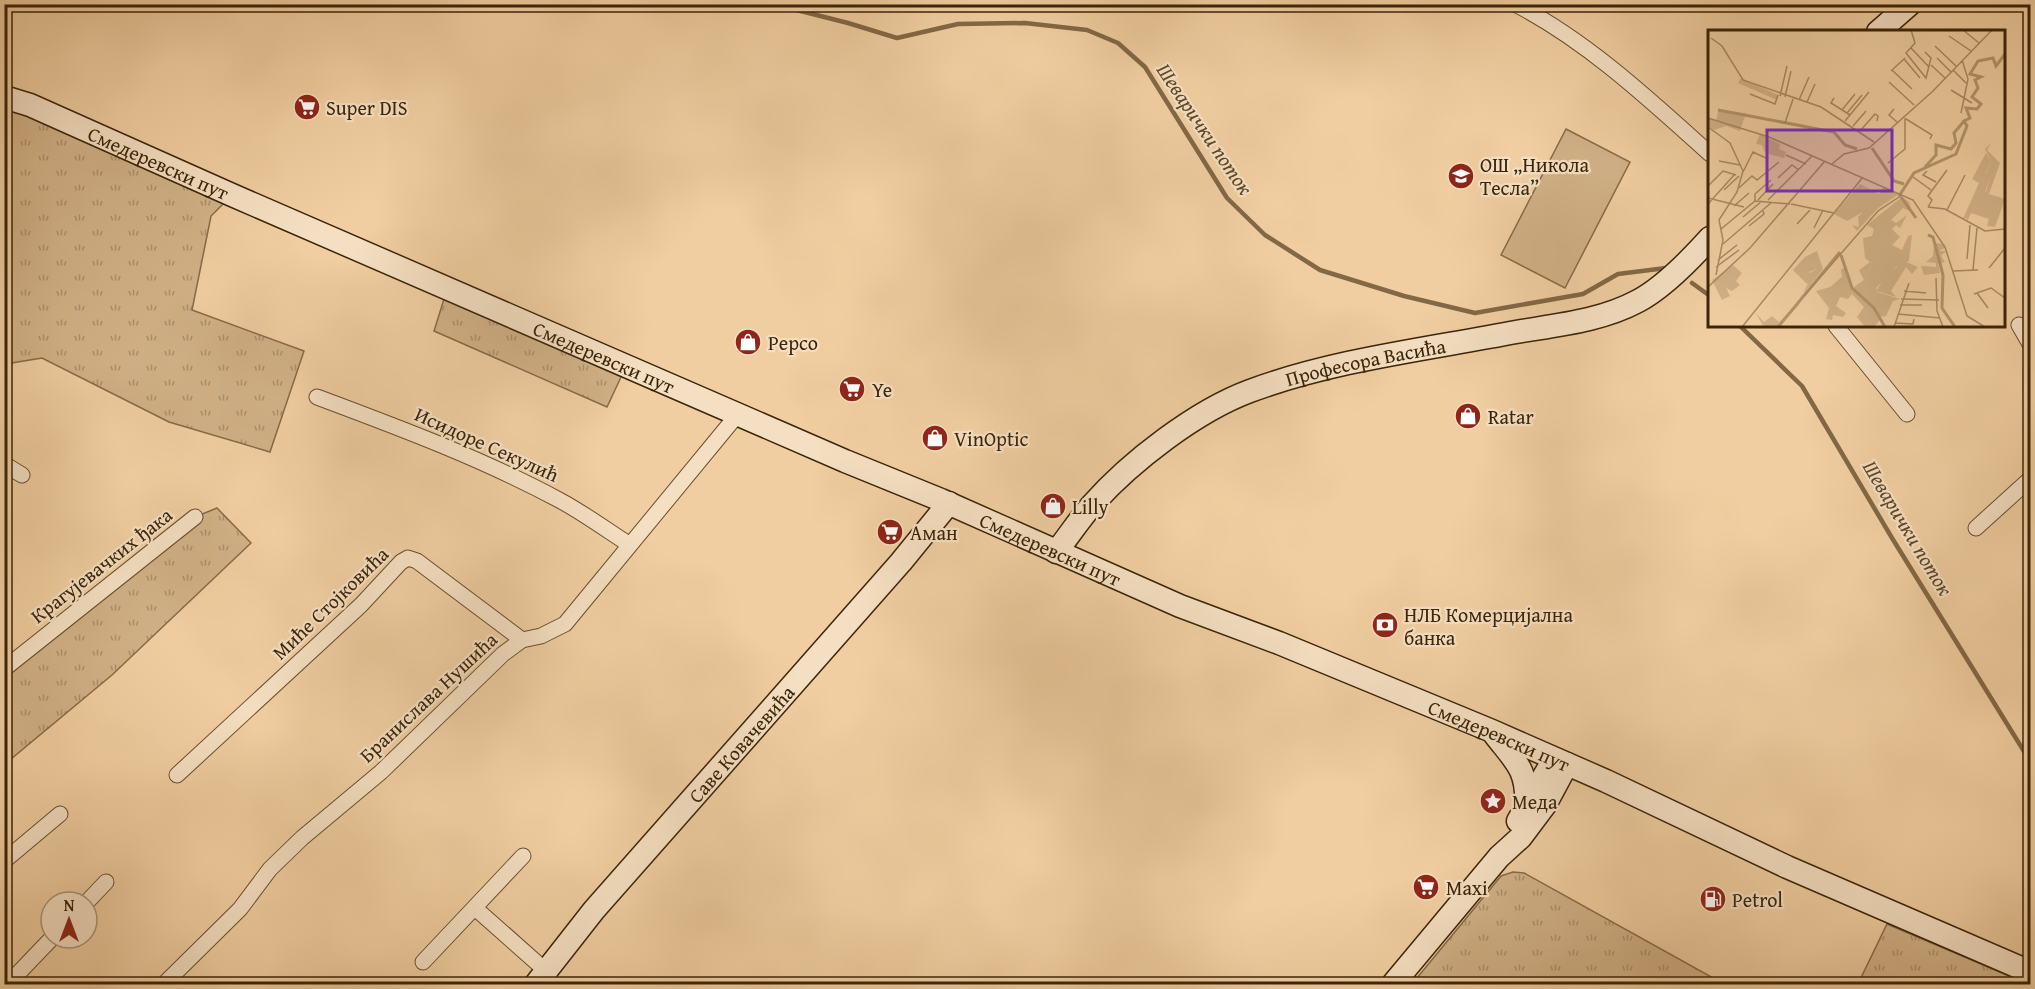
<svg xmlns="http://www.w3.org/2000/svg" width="2035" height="989" viewBox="0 0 2035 989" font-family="'Gentium Book Plus',serif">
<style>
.grass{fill:url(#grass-tufts);stroke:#866b48;stroke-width:1.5}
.pitch{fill:#d1b187;stroke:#866b48;stroke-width:1.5}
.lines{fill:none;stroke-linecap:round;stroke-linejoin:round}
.stream{stroke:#826845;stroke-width:4.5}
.street-casing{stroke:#684f2e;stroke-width:17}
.secondary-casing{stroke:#3b2508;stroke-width:25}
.street{stroke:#f5dfc2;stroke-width:15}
.secondary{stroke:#f5dfc2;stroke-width:22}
.labels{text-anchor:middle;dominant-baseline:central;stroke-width:4.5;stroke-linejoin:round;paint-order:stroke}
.poi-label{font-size:20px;fill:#3b2508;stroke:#f5dfc2;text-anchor:start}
.street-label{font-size:20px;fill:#3b2508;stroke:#f5dfc2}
.water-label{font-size:21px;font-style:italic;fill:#5f4726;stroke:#f5dfc2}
.inset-river{fill:none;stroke:#b2956d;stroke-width:3}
.inset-road{fill:none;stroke:#a88a64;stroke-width:1.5}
.view{fill:#7b2cbf;fill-opacity:0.15;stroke:#7b2cbf;stroke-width:3}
.inset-edge{fill:none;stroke:#3b2508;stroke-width:3}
</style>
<defs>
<pattern id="grass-tufts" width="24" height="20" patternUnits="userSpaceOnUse" patternTransform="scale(1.5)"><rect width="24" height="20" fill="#d1b187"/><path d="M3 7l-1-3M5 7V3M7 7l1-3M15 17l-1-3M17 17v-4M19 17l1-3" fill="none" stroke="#ab906c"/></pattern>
</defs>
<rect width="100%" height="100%" fill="#f0cea1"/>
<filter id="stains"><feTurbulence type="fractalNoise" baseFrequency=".00333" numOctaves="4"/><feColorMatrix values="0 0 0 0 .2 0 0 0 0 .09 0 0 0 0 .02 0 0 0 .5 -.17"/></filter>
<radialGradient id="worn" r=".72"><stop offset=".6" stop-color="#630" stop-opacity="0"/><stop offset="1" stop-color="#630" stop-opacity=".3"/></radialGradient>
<path class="grass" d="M 5,97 L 232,195 L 211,216 L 192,310 L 304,351 L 270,452 L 169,422 L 42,358 L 5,364 Z
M 444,299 L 622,375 L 607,407 L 434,331 Z
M 217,508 L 251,543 L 112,675 L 5,764 L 5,669 L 195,517 Z
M 1513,872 L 1524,873 L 1724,984 L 1412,984 L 1501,876 Z
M 1887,924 L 2028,984 L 1858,984 Z"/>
<path class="pitch" d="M 1566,129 L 1630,162 L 1565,288 L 1501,255 Z"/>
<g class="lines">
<path class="stream" d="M 773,4 L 848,23 L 897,38 L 958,24 L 1025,23 L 1087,30 L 1118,43 L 1145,67 L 1227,198 L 1265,235 L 1320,270 L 1404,296 L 1475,313 L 1583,294 L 1618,274 L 1666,268
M 1692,283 L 1710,296
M 1740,326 L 1802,386 L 1892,538 L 2030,761"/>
<defs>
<path id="street" d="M 1515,4 C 1587,41 1650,100 1710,154
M 2019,325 L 2030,344
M 1836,326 L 1907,414
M 317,397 C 400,428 483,459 561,501 C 585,514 608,531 630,545
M 4,464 L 22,475
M 1976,528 L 2030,479
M 4,669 L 195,517
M 177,775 L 361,605 L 401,562 L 408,558 L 417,561 L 522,640
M 4,861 L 60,814
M 87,902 L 106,882
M 475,908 L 545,970
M 423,962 L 523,856
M 8,984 L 52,938
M 164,984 L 240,909 L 270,869 L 302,838 L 381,772 L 503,654 L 522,640 L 541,636 L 565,624 L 738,414"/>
<g id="secondary">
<path d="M 1878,32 L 1910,4"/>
<path id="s1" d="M 4,97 L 30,105 L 232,195 L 845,461 L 941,500 L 1180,606 L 1279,643 L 1492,731 L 1606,781 L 1787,867 L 2030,972"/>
<path id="s2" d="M 1056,552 C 1068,537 1079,520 1092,505 C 1130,462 1196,411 1250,391 C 1333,360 1428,349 1516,332 C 1557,325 1601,321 1638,301 C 1663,288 1691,259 1710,238"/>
<path d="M 1495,735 C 1516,762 1528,770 1526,806"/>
<path d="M 1518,821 L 1554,759"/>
<path id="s3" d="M 536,984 L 594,910 L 901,562 L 949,503"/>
<path d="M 1393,984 L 1499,857 L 1521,837 L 1545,805 L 1567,764"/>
</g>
</defs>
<use href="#street" class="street-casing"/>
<use href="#secondary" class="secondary-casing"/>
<use href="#street" class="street"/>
<use href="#secondary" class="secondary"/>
</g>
<defs>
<symbol id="supermarket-disc" viewBox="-11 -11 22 22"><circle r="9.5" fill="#8f2418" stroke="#f5dfc2"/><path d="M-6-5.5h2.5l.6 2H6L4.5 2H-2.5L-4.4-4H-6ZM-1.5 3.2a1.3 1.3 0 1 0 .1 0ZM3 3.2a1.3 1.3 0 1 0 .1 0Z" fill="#fff"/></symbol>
<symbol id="school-disc" viewBox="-11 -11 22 22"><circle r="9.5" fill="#8f2418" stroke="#f5dfc2"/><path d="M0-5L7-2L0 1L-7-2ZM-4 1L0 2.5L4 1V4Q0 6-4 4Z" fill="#fff"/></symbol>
<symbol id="shop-disc" viewBox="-11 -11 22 22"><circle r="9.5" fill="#8f2418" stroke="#f5dfc2"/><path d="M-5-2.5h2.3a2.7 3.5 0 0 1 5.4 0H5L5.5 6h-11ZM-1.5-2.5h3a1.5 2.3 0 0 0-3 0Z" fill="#fff"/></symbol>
<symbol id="bank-disc" viewBox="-11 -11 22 22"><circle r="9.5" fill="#8f2418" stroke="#f5dfc2"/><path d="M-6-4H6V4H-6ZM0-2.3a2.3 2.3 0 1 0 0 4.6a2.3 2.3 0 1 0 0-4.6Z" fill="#fff"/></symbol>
<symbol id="sight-disc" viewBox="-11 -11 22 22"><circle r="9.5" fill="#8f2418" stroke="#f5dfc2"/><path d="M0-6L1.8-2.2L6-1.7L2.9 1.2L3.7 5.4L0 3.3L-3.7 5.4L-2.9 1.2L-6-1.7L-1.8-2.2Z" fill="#fff"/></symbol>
<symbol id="fuel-disc" viewBox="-11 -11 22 22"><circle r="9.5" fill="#8f2418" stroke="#f5dfc2"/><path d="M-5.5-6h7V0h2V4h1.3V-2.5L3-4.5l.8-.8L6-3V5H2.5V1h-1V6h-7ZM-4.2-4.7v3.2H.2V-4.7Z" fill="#fff"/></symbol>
</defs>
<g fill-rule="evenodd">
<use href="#supermarket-disc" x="292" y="92" width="30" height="30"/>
<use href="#school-disc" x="1446" y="161" width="30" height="30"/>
<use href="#shop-disc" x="733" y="327" width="30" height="30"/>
<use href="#supermarket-disc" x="837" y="374" width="30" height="30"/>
<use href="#shop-disc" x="1453" y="401" width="30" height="30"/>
<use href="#shop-disc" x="920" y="423" width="30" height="30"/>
<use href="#shop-disc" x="1038" y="491" width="30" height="30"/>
<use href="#supermarket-disc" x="875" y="517" width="30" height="30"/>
<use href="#bank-disc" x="1370" y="610" width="30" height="30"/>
<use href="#sight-disc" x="1478" y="786" width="30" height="30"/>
<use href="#supermarket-disc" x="1411" y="872" width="30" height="30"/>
<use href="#fuel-disc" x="1698" y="884" width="30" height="30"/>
</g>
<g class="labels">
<g class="poi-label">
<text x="326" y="107">Super DIS</text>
<text x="1480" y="164">ОШ „Никола<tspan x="1480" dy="23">Тесла”</tspan></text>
<text x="768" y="342">Pepco</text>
<text x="872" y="389">Ye</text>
<text x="1488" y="416">Ratar</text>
<text x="954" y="438">VinOptic</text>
<text x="1072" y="506">Lilly</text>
<text x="910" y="532">Аман</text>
<text x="1404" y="614">НЛБ Комерцијална<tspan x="1404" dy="23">банка</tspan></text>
<text x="1512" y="801">Меда</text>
<text x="1446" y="887">Maxi</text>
<text x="1732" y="899">Petrol</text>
</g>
<g class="street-label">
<text stroke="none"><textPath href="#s1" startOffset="168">Смедеревски пут</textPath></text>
<text stroke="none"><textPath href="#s1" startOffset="654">Смедеревски пут</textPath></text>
<text stroke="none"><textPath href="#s2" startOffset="375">Професора Васића</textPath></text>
<text transform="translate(487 444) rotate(24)">Исидоре Секулић</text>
<text stroke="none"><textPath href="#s1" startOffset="1140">Смедеревски пут</textPath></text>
<text transform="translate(101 565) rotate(-38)">Крагујевачких ђака</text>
<text transform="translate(330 603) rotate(-44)">Миће Стојковића</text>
<text transform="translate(428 697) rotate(-43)">Бранислава Нушића</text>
<text stroke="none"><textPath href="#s1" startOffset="1626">Смедеревски пут</textPath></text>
<text stroke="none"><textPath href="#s3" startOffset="316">Саве Ковачевића</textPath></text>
</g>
<g class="water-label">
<text transform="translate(1205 129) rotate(56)">Шеварички поток</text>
<text transform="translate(1908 528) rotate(59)">Шеварички поток</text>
</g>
</g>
<g transform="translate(1708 30)">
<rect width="297" height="297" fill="#f0cea1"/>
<path d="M 33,48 L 70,65 L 69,70 L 30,53 ZM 11,78 L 14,82 L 38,83 L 32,101 L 18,96 L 6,100 L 0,96 L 0,88 L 8,91 ZM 52,104 L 72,114 L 71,119 L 78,122 L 76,128 L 57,123 L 54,115 L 48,114 ZM 278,123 L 283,131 L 277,144 L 282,147 L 277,162 L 271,159 L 260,188 L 255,189 L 271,153 L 264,149 ZM 152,154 L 171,164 L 175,157 L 191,164 L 170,178 L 149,201 L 144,195 L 151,197 L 150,187 L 155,182 L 139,191 L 126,184 ZM 194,167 L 201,172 L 204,182 L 195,178 L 183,190 L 188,193 L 199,185 L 192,198 L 188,195 L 184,199 L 192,207 L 184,215 L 194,220 L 200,206 L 204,205 L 201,231 L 188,237 L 168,258 L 169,262 L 192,269 L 185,271 L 178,286 L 171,287 L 178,297 L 172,290 L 166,297 L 157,297 L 149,287 L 156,277 L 144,264 L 140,269 L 132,267 L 128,276 L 138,283 L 135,287 L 125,285 L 124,290 L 118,289 L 121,278 L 108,261 L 122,257 L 134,247 L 133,240 L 138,236 L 145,258 L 156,250 L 151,240 L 162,232 L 157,228 L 155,208 L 164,206 L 166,199 L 159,195 ZM 97,227 L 100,236 L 99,233 L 104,234 L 109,239 L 101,242 L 106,249 L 99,254 L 85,240 ZM 25,235 L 34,243 L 28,251 L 32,255 L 24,261 L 18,258 L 22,266 L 14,270 L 4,250 ZM 94,262 L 91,275 L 70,296 L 56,297 L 47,282 L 56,292 L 64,286 L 71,292 L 91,272 Z" fill="#d1b187"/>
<path d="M 283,113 L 279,120 L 292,133 L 281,164 L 297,169 L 287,197 L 279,196 L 281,189 L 263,183 L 259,192 L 259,189 L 271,158 L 278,162 L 282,147 L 277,145 L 283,131 L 277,119 ZM 226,213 L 235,214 L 237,218 L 231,221 L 238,221 L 233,226 L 237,232 L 230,234 L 232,243 L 216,245 L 213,236 L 228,237 L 228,233 L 218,232 L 225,226 ZM 109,221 L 115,239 L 95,264 L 103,247 L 98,245 L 109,239 L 104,234 L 98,237 L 97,227 ZM 196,231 L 210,237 L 204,244 L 198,237 L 183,261 L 188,267 L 168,261 L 176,248 Z" fill="#d1b187"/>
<path class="inset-river" d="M 10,80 L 126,102 L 137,115 L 149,119M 164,118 L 186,151 L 196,154M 217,137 L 228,125 L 228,115 L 243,119 L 248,113 L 246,103 L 257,90M 191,166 L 206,143 L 248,124 L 259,96 L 256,91 L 262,88 L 258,78 L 269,79 L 273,74 L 264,67 L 270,58 L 267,50 L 273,47 L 262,44 L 270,31 L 285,28 L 288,36 L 297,24M 193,167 L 208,188M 220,205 L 225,207 L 235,245 L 234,278 L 247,297M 133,225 L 144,258 L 166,278 L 177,297M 70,297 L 132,222"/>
<path class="inset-road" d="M 203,0 L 207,13 L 198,23 L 218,48 L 223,28 L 217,22M 255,0 L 271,13M 241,6 L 263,21M 3,8 L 14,16 L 35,50 L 113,77 L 166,112M 227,16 L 248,36M 203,18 L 221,37M 229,28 L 243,42M 196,29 L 212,48M 223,35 L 237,48M 184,40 L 204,59M 245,40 L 258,53M 183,41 L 197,28M 181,52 L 206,75M 243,60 L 264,73M 42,64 L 67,74 L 70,65M 72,66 L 79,36M 77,67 L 83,41M 126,68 L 123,73 L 142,85M 91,70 L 101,47M 99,72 L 107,54M 186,79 L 181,85 L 189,92M 134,80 L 147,64M 139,83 L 154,65M 253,83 L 260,49 L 254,30M 0,88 L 61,107 L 205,170 L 237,217 L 259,286 L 277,297M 198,89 L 224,105 L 222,109M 137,91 L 161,62M 77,93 L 85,69M 145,96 L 158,81M 0,97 L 22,113 L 35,141 L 29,162 L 11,190 L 15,210 L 8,245M 152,101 L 167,84 L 170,86 L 169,91M 78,125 L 98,134M 11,131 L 32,135M 180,133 L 197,119 L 197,88M 124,134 L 136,124 L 161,118 L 225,61 L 284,0M 219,141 L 215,145 L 228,152M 35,142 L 45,122 L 60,129M 205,147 L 223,160M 70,148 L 84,135 L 91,140M 0,156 L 15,141 L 28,145M 31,158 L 44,146 L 49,150 L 71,132M 16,160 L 31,146M 0,168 L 36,177M 50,170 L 65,154M 60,170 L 104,126M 47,171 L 47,164 L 63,150M 0,174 L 27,144M 83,174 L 126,183M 26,176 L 41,163M 220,177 L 237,179 L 277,201 L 297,199M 220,177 L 224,170 L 220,166 L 239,140M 239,180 L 257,145M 35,187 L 54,171M 89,194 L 102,180M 41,196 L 56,184 L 55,181M 106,198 L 115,180M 13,199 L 47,171 L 82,174M 15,214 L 64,172M 259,229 L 262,195M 10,230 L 29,215M 8,237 L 31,220M 281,238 L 297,218M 265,240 L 269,198M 245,241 L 270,240M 228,248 L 229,281 L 235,297M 0,257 L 42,218 L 117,131M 196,261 L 218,263M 269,263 L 280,278M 266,264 L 283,258 L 297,268M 96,266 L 170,181 L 194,165M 193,269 L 231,270M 192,275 L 214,275M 190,284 L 232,288M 187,293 L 205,294 L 206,289M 34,297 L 155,147M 186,297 L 201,253"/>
<path class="view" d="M 59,100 L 184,100 L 184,161 L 59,161 Z"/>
<rect width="297" height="297" class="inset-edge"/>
</g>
<rect width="2035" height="989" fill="none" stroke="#f0cea1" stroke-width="24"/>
<rect x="6" y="6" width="2023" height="977" fill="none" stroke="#3b2508" stroke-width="3"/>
<rect x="12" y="12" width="2011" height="965" fill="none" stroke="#3b2508" stroke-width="1.5"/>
<g transform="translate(69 920)"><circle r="28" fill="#f5dfc2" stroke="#ab9578" stroke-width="1.5"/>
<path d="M0-4.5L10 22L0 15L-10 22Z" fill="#8f2418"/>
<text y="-9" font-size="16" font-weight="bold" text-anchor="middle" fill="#3b2508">N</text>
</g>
<rect width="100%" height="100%" filter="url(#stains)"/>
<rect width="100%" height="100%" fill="url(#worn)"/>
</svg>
